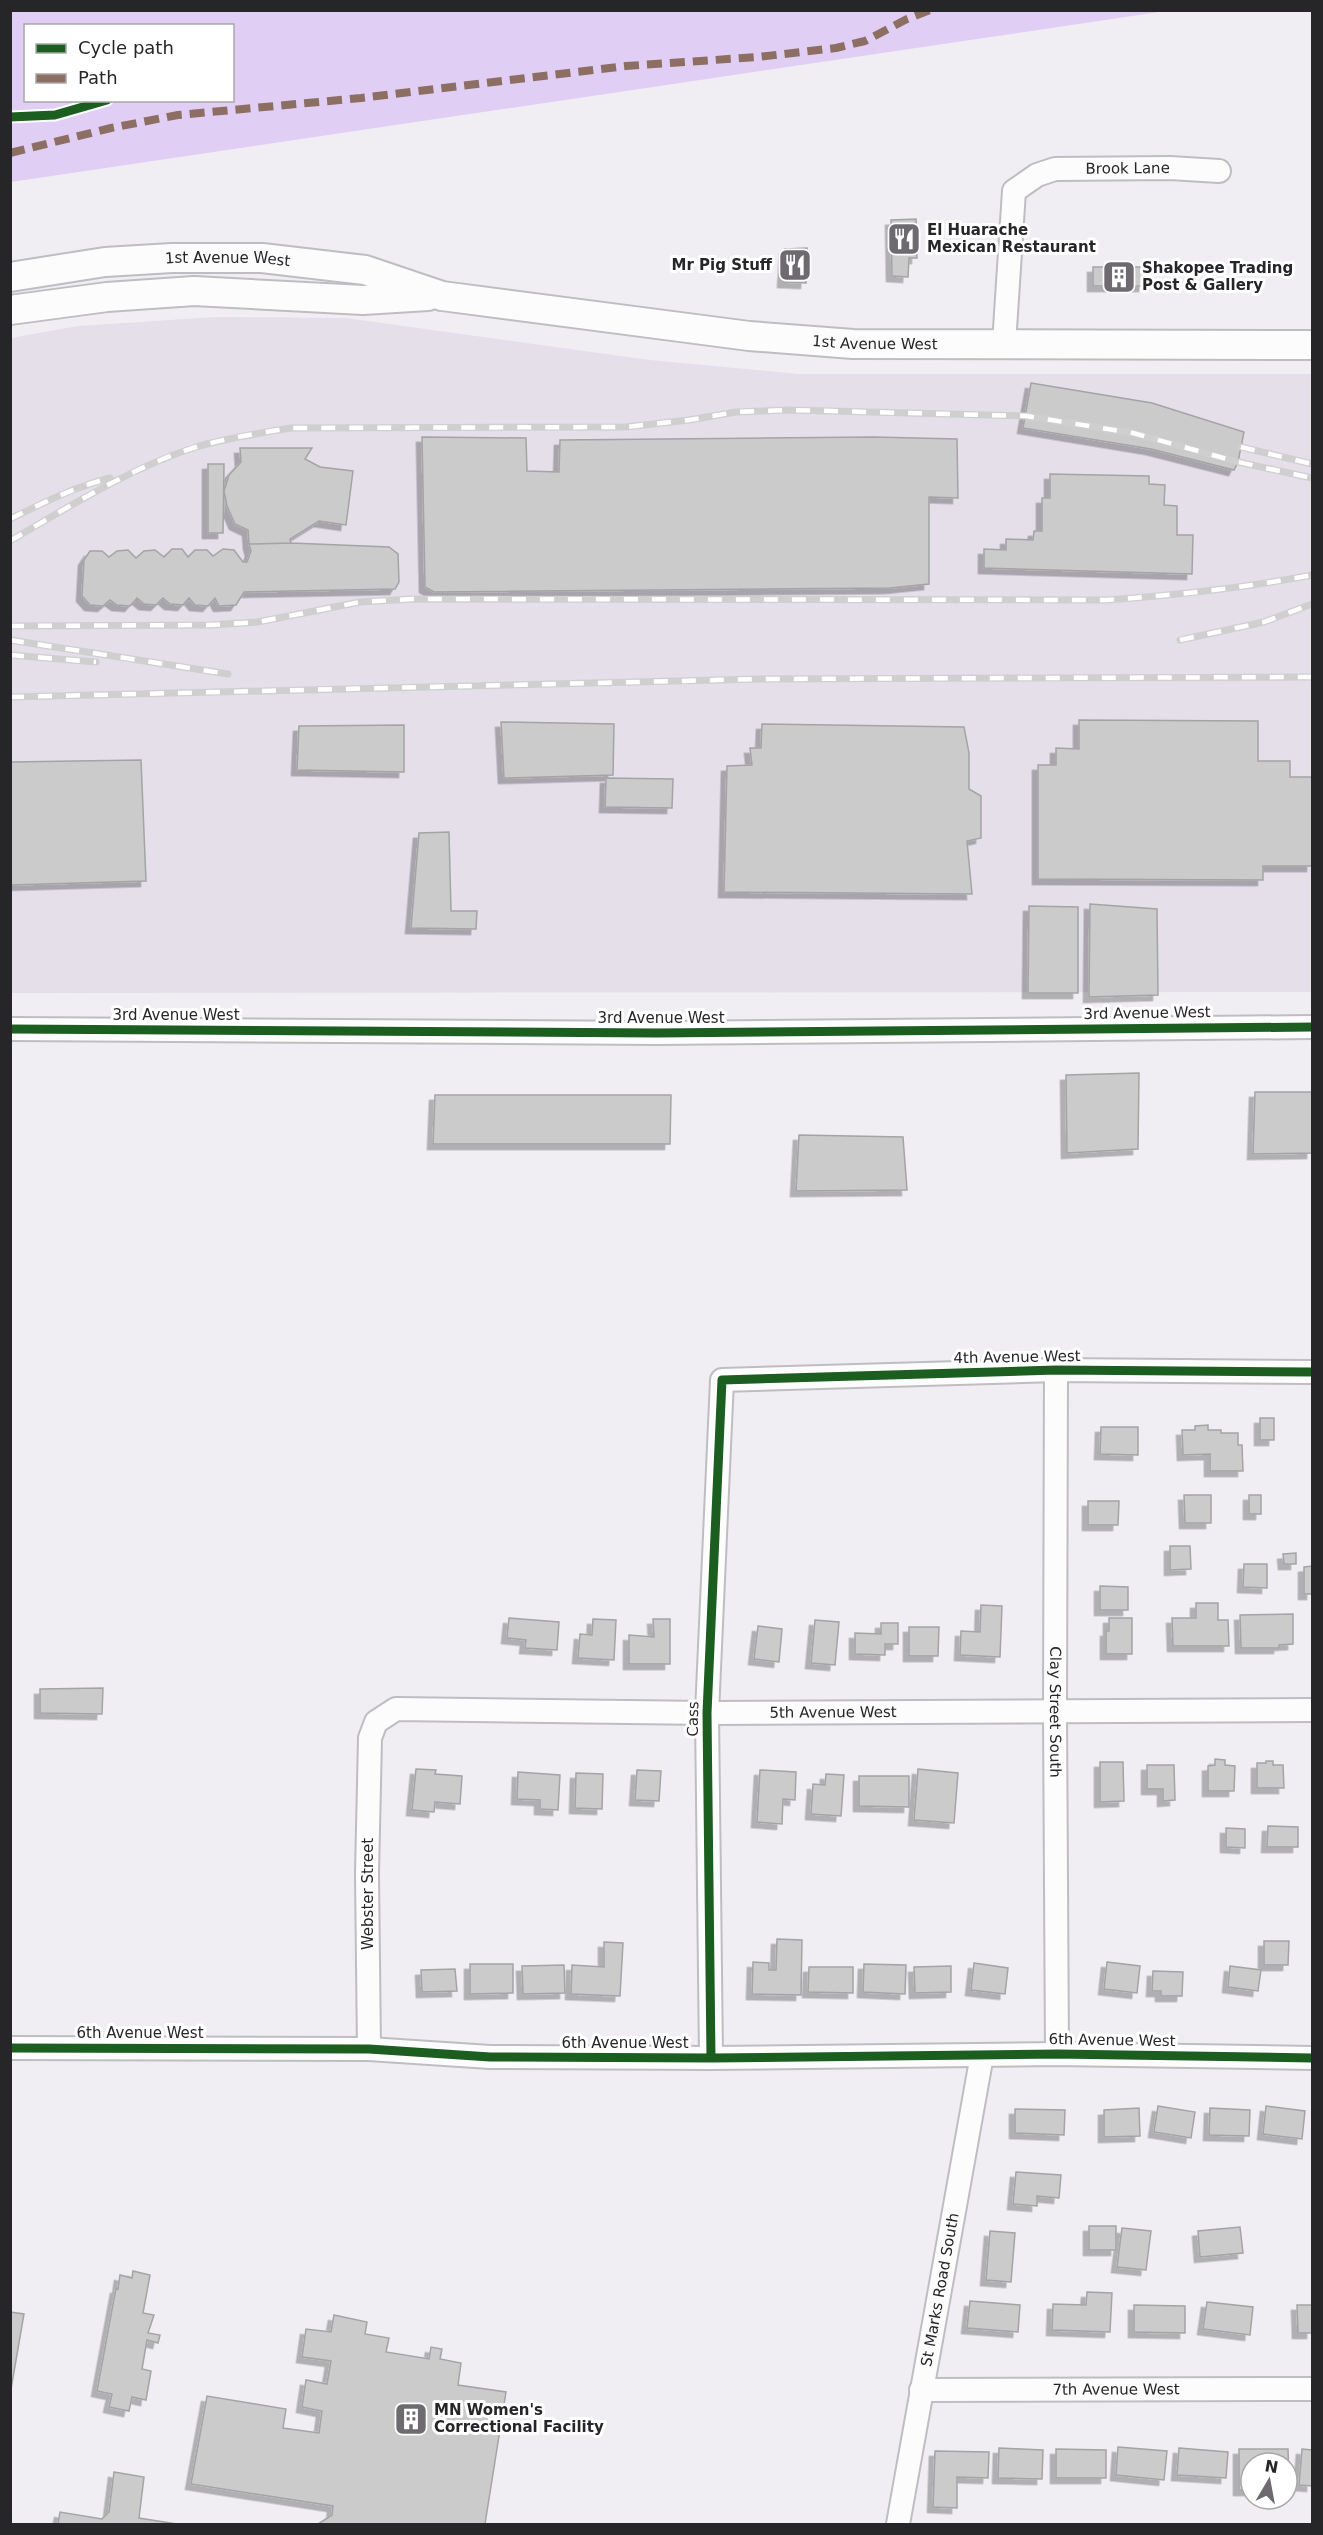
<svg xmlns="http://www.w3.org/2000/svg" width="1323" height="2535" viewBox="0 0 1323 2535" font-family="'DejaVu Sans',sans-serif">
<style>
.built{fill:#e4dfe9}
.green{fill:#e1cef5;fill-rule:evenodd}
.building{fill:#cbcbcc;stroke:#a4a4a5;stroke-width:1.5;filter:url(#shadow)}
.lines{fill:none;stroke-linecap:round;stroke-linejoin:round}
.minor-casing{stroke:#bebdc1;stroke-width:26}
.major-casing{stroke:#bebdc1;stroke-width:32}
.minor{stroke:#fdfcfd;stroke-width:22}
.major{stroke:#fdfcfd;stroke-width:28}
.rail-casing{stroke:#cfcfcf;stroke-width:7}
.rail{stroke:#fff;stroke-width:4.5;stroke-dasharray:14;stroke-linecap:butt}
.quiet{stroke:#8d6e63;stroke-width:8;stroke-dasharray:15 8;stroke-linecap:butt}
.cycleway-casing{stroke:#fff;stroke-width:13}
.cycleway{stroke:#1b5e20;stroke-width:9}
.labels{text-anchor:middle;dominant-baseline:central;stroke-width:6;stroke-linejoin:round;paint-order:stroke}
.street-label{font-size:15px;fill:#262528;stroke:#fff}
.poi-label{font-size:15px;font-weight:bold;fill:#262528;stroke:#fff;text-anchor:start}
</style>
<defs>
<filter id="shadow"><feDropShadow dx="-5.5" dy="5.5" stdDeviation="0" flood-color="#0004"/></filter>
</defs>
<rect width="100%" height="100%" fill="#f0eef3"/>
<path class="built" d="M 216,317 L 346,318 L 650,360 L 799,374 L 1312,374 L 1312,992 L 11,993 L 11,338 L 78,326 Z"/>
<path class="green" d="M 11,10 L 1166,10 L 1166,11 L 11,182 ZM 26,26 L 232,26 L 232,100 L 26,100 Z"/>
<path class="building" d="M 916,219 L 917,258 L 909,258 L 908,277 L 892,276 L 891,220 Z
M 807,248 L 806,283 L 783,282 L 785,249 Z
M 1093,267 L 1145,267 L 1144,286 L 1093,286 Z
M 1031,383 L 1152,403 L 1244,432 L 1238,462 L 1234,470 L 1151,449 L 1023,428 Z
M 422,437 L 526,438 L 527,471 L 559,472 L 560,440 L 874,437 L 957,439 L 958,498 L 929,497 L 929,584 L 890,588 L 434,592 L 425,587 Z
M 240,448 L 312,448 L 305,459 L 320,467 L 353,471 L 346,525 L 319,521 L 290,539 L 291,543 L 249,544 L 248,530 L 235,524 L 227,506 L 224,491 L 229,475 L 241,462 Z
M 208,464 L 224,464 L 223,533 L 208,533 Z
M 1050,474 L 1149,476 L 1149,484 L 1165,485 L 1164,505 L 1177,506 L 1177,535 L 1193,535 L 1192,574 L 984,568 L 984,549 L 1006,550 L 1006,539 L 1033,540 L 1034,531 L 1042,531 L 1042,498 L 1050,498 Z
M 291,543 L 389,547 L 398,554 L 399,582 L 395,589 L 244,592 L 236,605 L 219,606 L 215,598 L 208,606 L 195,605 L 189,598 L 183,605 L 170,604 L 163,598 L 156,605 L 144,604 L 137,598 L 130,606 L 117,605 L 110,600 L 103,606 L 90,605 L 82,596 L 84,560 L 90,551 L 102,551 L 109,557 L 117,551 L 128,550 L 136,558 L 144,551 L 155,550 L 164,557 L 172,549 L 182,549 L 188,557 L 195,550 L 207,550 L 213,556 L 223,549 L 234,550 L 243,562 L 247,562 L 251,551 L 249,544 Z
M 1079,720 L 1258,721 L 1258,761 L 1290,761 L 1290,777 L 1312,777 L 1312,866 L 1263,866 L 1263,880 L 1038,879 L 1038,765 L 1056,765 L 1056,748 L 1079,749 Z
M 501,722 L 614,724 L 613,775 L 504,778 Z
M 762,724 L 964,727 L 969,753 L 969,789 L 981,796 L 981,838 L 967,841 L 972,894 L 724,892 L 727,766 L 752,765 L 750,748 L 761,748 Z
M 404,725 L 404,772 L 297,770 L 299,726 Z
M 141,760 L 146,881 L 10,885 L 10,762 Z
M 606,778 L 673,779 L 672,808 L 605,807 Z
M 449,832 L 451,911 L 477,911 L 476,929 L 411,928 L 419,833 Z
M 1090,904 L 1157,909 L 1158,995 L 1089,997 Z
M 1029,906 L 1078,907 L 1078,993 L 1028,993 Z
M 1139,1073 L 1138,1149 L 1067,1153 L 1066,1075 Z
M 1255,1092 L 1312,1092 L 1312,1153 L 1253,1154 Z
M 435,1095 L 671,1095 L 670,1144 L 433,1144 Z
M 799,1135 L 903,1137 L 907,1190 L 796,1191 Z
M 1260,1418 L 1274,1418 L 1274,1440 L 1260,1440 Z
M 1208,1425 L 1208,1430 L 1221,1430 L 1221,1433 L 1238,1433 L 1238,1445 L 1242,1445 L 1243,1471 L 1210,1471 L 1210,1454 L 1183,1455 L 1182,1430 L 1195,1430 L 1195,1426 Z
M 1101,1427 L 1138,1427 L 1138,1455 L 1100,1454 Z
M 1184,1495 L 1211,1495 L 1211,1523 L 1185,1523 Z
M 1249,1495 L 1261,1495 L 1261,1514 L 1249,1514 Z
M 1088,1501 L 1119,1501 L 1118,1525 L 1088,1525 Z
M 1170,1546 L 1190,1546 L 1191,1569 L 1170,1570 Z
M 1296,1553 L 1296,1564 L 1284,1564 L 1283,1554 Z
M 1244,1564 L 1267,1564 L 1267,1588 L 1243,1587 Z
M 1312,1566 L 1312,1594 L 1304,1594 L 1304,1567 Z
M 1100,1586 L 1128,1587 L 1128,1610 L 1100,1610 Z
M 1196,1603 L 1218,1603 L 1218,1620 L 1228,1620 L 1229,1646 L 1173,1646 L 1172,1618 L 1196,1618 Z
M 981,1605 L 1002,1606 L 1000,1657 L 960,1655 L 961,1631 L 980,1632 Z
M 1293,1614 L 1293,1644 L 1279,1645 L 1279,1648 L 1241,1648 L 1240,1615 Z
M 509,1618 L 559,1622 L 557,1650 L 525,1648 L 526,1640 L 507,1638 Z
M 1109,1618 L 1132,1618 L 1132,1654 L 1106,1654 L 1106,1631 L 1109,1631 Z
M 593,1619 L 616,1620 L 614,1660 L 578,1658 L 580,1634 L 592,1635 Z
M 653,1619 L 670,1619 L 670,1664 L 629,1664 L 629,1635 L 654,1637 Z
M 815,1620 L 839,1622 L 835,1665 L 811,1663 Z
M 881,1623 L 898,1623 L 898,1644 L 885,1644 L 885,1655 L 855,1654 L 855,1633 L 881,1634 Z
M 758,1626 L 782,1629 L 779,1662 L 754,1659 Z
M 909,1627 L 939,1627 L 938,1656 L 909,1656 Z
M 103,1688 L 102,1714 L 40,1713 L 40,1689 Z
M 1215,1759 L 1225,1760 L 1225,1765 L 1235,1766 L 1234,1791 L 1208,1791 L 1208,1766 L 1215,1765 Z
M 1266,1761 L 1273,1761 L 1273,1765 L 1283,1765 L 1284,1788 L 1257,1788 L 1257,1763 L 1266,1763 Z
M 1100,1762 L 1123,1762 L 1124,1801 L 1100,1802 Z
M 1147,1765 L 1174,1765 L 1175,1800 L 1163,1801 L 1163,1789 L 1147,1789 Z
M 416,1769 L 436,1770 L 435,1774 L 462,1776 L 460,1804 L 435,1802 L 434,1812 L 412,1810 Z
M 918,1769 L 958,1773 L 954,1823 L 914,1820 Z
M 637,1770 L 661,1771 L 659,1801 L 635,1800 Z
M 760,1770 L 796,1772 L 795,1800 L 783,1799 L 782,1824 L 757,1822 Z
M 518,1772 L 560,1775 L 558,1810 L 540,1809 L 540,1800 L 517,1799 Z
M 576,1773 L 603,1774 L 602,1809 L 575,1808 Z
M 826,1774 L 844,1775 L 841,1816 L 811,1814 L 813,1784 L 825,1785 Z
M 859,1776 L 909,1776 L 909,1807 L 859,1806 Z
M 1268,1826 L 1298,1827 L 1298,1847 L 1267,1847 Z
M 1226,1828 L 1245,1829 L 1245,1848 L 1226,1847 Z
M 777,1939 L 802,1940 L 801,1995 L 752,1994 L 753,1962 L 769,1963 L 769,1970 L 776,1970 Z
M 1264,1941 L 1289,1941 L 1288,1965 L 1264,1965 Z
M 604,1942 L 623,1943 L 620,1996 L 571,1994 L 572,1965 L 604,1967 Z
M 1107,1962 L 1140,1966 L 1137,1993 L 1104,1989 Z
M 974,1963 L 1008,1968 L 1005,1994 L 971,1990 Z
M 470,1964 L 513,1964 L 513,1993 L 470,1994 Z
M 864,1964 L 906,1965 L 905,1994 L 863,1992 Z
M 564,1965 L 565,1993 L 523,1994 L 522,1966 Z
M 951,1966 L 951,1992 L 915,1993 L 914,1967 Z
M 1230,1966 L 1261,1970 L 1258,1991 L 1228,1987 Z
M 809,1967 L 853,1967 L 853,1993 L 808,1992 Z
M 455,1969 L 457,1991 L 422,1992 L 421,1970 Z
M 1153,1971 L 1183,1972 L 1182,1996 L 1161,1996 L 1161,1991 L 1152,1991 Z
M 1158,2106 L 1195,2112 L 1191,2138 L 1154,2132 Z
M 1266,2106 L 1305,2111 L 1302,2139 L 1263,2134 Z
M 1139,2108 L 1140,2136 L 1104,2137 L 1104,2110 Z
M 1210,2108 L 1250,2110 L 1249,2136 L 1209,2135 Z
M 1015,2109 L 1065,2110 L 1064,2135 L 1015,2133 Z
M 1016,2172 L 1061,2175 L 1059,2198 L 1037,2196 L 1037,2206 L 1013,2204 Z
M 1089,2226 L 1116,2226 L 1116,2250 L 1089,2250 Z
M 1240,2227 L 1243,2253 L 1200,2257 L 1198,2231 Z
M 1122,2228 L 1151,2231 L 1146,2270 L 1117,2267 Z
M 990,2231 L 1015,2233 L 1011,2282 L 986,2280 Z
M 133,2271 L 150,2275 L 143,2313 L 154,2315 L 148,2333 L 160,2335 L 158,2343 L 147,2340 L 142,2369 L 151,2371 L 146,2400 L 132,2397 L 129,2411 L 109,2407 L 112,2394 L 97,2391 L 116,2288 L 118,2289 L 120,2275 L 132,2278 Z
M 1087,2292 L 1112,2293 L 1110,2332 L 1052,2330 L 1053,2304 L 1086,2305 Z
M 970,2301 L 1020,2305 L 1018,2332 L 967,2328 Z
M 1207,2302 L 1253,2307 L 1250,2335 L 1203,2329 Z
M 1134,2305 L 1185,2306 L 1185,2333 L 1134,2332 Z
M 1297,2305 L 1312,2305 L 1312,2333 L 1298,2333 Z
M 10,2312 L 24,2314 L 10,2395 Z
M 334,2315 L 367,2322 L 365,2334 L 389,2338 L 386,2352 L 429,2359 L 431,2347 L 442,2349 L 440,2359 L 461,2363 L 458,2385 L 506,2392 L 485,2524 L 318,2524 L 332,2515 L 333,2506 L 191,2484 L 207,2396 L 286,2409 L 283,2428 L 319,2433 L 322,2411 L 302,2407 L 306,2380 L 327,2384 L 331,2361 L 302,2357 L 306,2329 L 331,2332 Z
M 1118,2447 L 1167,2451 L 1164,2480 L 1116,2475 Z
M 999,2448 L 1043,2450 L 1042,2479 L 998,2478 Z
M 1179,2448 L 1228,2452 L 1226,2478 L 1177,2475 Z
M 1056,2449 L 1106,2450 L 1106,2478 L 1056,2478 Z
M 1239,2449 L 1288,2449 L 1289,2478 L 1287,2463 L 1251,2463 L 1251,2490 L 1239,2490 Z
M 1302,2449 L 1312,2450 L 1312,2486 L 1299,2485 Z
M 935,2451 L 989,2452 L 988,2478 L 957,2477 L 957,2508 L 933,2507 Z
M 114,2472 L 144,2477 L 139,2518 L 177,2524 L 58,2524 L 60,2512 L 102,2519 L 109,2512 Z"/>
<g class="lines">
<defs>
<g id="minor">
<path id="s1" d="M 1004,344 L 1014,191 L 1037,175 L 1055,169 L 1170,168 L 1219,171"/>
<path d="M 10,1029 L 657,1033 L 1312,1027"/>
<path id="s2" d="M 1056,1370 L 1055,1712 L 1057,2054"/>
<path d="M 10,2048 L 369,2049 L 490,2057 L 711,2058 L 1057,2054 L 1312,2058"/>
<path id="s3" d="M 369,2049 L 367,1874 L 370,1738 L 376,1722 L 396,1709 L 707,1713 L 1312,1710"/>
<path d="M 711,2058 L 707,1713 L 722,1380 L 1056,1370 L 1312,1372"/>
<path id="s4" d="M 921,2390 L 1312,2389"/>
<path id="s5" d="M 898,2524 L 982,2055"/>
</g>
<g id="major">
<path id="s6" d="M 10,277 L 105,262 L 172,258 L 262,258 L 365,270 L 442,296 L 749,336 L 853,344 L 1312,345"/>
<path d="M 10,310 L 107,297 L 194,291 L 363,300 L 428,296"/>
</g>
</defs>
<use href="#minor" class="minor-casing"/>
<use href="#major" class="major-casing"/>
<use href="#minor" class="minor"/>
<use href="#major" class="major"/>
<defs>
<path id="rail" d="M 1241,447 L 1312,464
M 10,519 C 43,503 74,487 110,478
M 10,541 C 70,506 130,468 196,447 C 227,438 260,433 291,428 L 626,427 L 689,420 L 736,412 L 790,410 L 1026,416 L 1133,433 L 1238,462 L 1312,478
M 10,626 L 211,625 L 258,622 L 360,602 L 412,599 L 1107,600 C 1176,595 1244,588 1312,575
M 10,640 L 228,674
M 1180,640 L 1264,622 L 1312,604
M 10,655 L 96,662
M 10,697 L 760,679 L 1312,677"/>
</defs>
<use href="#rail" class="rail-casing"/>
<use href="#rail" class="rail"/>
<path class="quiet" d="M 10,153 L 111,128 L 178,115 L 361,98 L 626,66 L 758,57 L 836,48 L 865,41 L 907,19 L 930,10"/>
<defs>
<path id="cycleway" d="M 10,117 L 55,115 L 107,100
M 10,1029 L 657,1033 L 1312,1027
M 10,2048 L 369,2049 L 490,2057 L 711,2058 L 1057,2054 L 1312,2058
M 711,2058 L 707,1713 L 722,1380 L 1056,1370 L 1312,1372"/>
</defs>
<use href="#cycleway" class="cycleway-casing"/>
<use href="#cycleway" class="cycleway"/>
</g>
<defs>
<symbol id="restaurant-square" viewBox="-11 -11 22 22"><rect x="-9" y="-9" width="18" height="18" rx="4" fill="#6d6b6f" stroke="#fff"/><path d="M-5-6h1v4h1v-4h1v4h1v-4h1v5L-1.5 .5V6h-2V.5L-5-1ZM5-6V6H3V1.5H1.5Q1.5-4 5-6Z" fill="#fff"/></symbol>
<symbol id="building-square" viewBox="-11 -11 22 22"><rect x="-9" y="-9" width="18" height="18" rx="4" fill="#6d6b6f" stroke="#fff"/><path d="M-4-6H4V6H1V3H-1V6H-4ZM-2.5-4.3h1.7v1.8h-1.7ZM.8-4.3h1.7v1.8H.8ZM-2.5-1h1.7V.8h-1.7ZM.8-1h1.7V.8H.8Z" fill="#fff"/></symbol>
</defs>
<g fill-rule="evenodd">
<use href="#restaurant-square" x="885" y="220" width="38" height="38"/>
<use href="#restaurant-square" x="776" y="246" width="38" height="38"/>
<use href="#building-square" x="1100" y="258" width="38" height="38"/>
<use href="#building-square" x="392" y="2400" width="38" height="38"/>
</g>
<g class="labels">
<g class="street-label">
<text stroke="none"><textPath href="#s1" startOffset="273">Brook Lane</textPath></text>
<text stroke="none"><textPath href="#s6" startOffset="219">1st Avenue West</textPath></text>
<text stroke="none"><textPath href="#s6" startOffset="874">1st Avenue West</textPath></text>
<text transform="translate(1147 1013) rotate(-1)">3rd Avenue West</text>
<text x="176" y="1015">3rd Avenue West</text>
<text x="661" y="1018">3rd Avenue West</text>
<text transform="translate(1017 1357) rotate(-1)">4th Avenue West</text>
<text stroke="none"><textPath href="#s2" startOffset="342">Clay Street South</textPath></text>
<text stroke="none"><textPath href="#s3" startOffset="789">5th Avenue West</textPath></text>
<text transform="translate(693 1719) rotate(-89)">Cass</text>
<text transform="translate(368 1894) rotate(-90)">Webster Street</text>
<text x="140" y="2033">6th Avenue West</text>
<text transform="translate(1112 2040) rotate(1)">6th Avenue West</text>
<text x="625" y="2043">6th Avenue West</text>
<text stroke="none"><textPath href="#s5" startOffset="238">St Marks Road South</textPath></text>
<text stroke="none"><textPath href="#s4" startOffset="195">7th Avenue West</textPath></text>
</g>
<g class="poi-label">
<text x="927" y="230">El Huarache<tspan x="927" dy="17">Mexican Restaurant</tspan></text>
<text x="772" y="265" text-anchor="end">Mr Pig Stuff</text>
<text x="1142" y="268">Shakopee Trading<tspan x="1142" dy="17">Post &amp; Gallery</tspan></text>
<text x="434" y="2410">MN Women's<tspan x="434" dy="17">Correctional Facility</tspan></text>
</g>
</g>
<rect width="1323" height="2535" fill="none" stroke="#262528" stroke-width="24"/>
<rect x="24" y="24" width="210" height="78" fill="#ffffff" stroke="#a8a8a9" stroke-width="1.5"/>
<rect x="36" y="44" width="30" height="9" fill="#1b5e20" stroke="#a8a8a9" stroke-width="1.5"/>
<text x="78" y="54" font-size="18" fill="#262528">Cycle path</text>
<rect x="36" y="74" width="30" height="9" fill="#8d6e63" stroke="#a8a8a9" stroke-width="1.5"/>
<text x="78" y="84" font-size="18" fill="#262528">Path</text>
<g transform="translate(1269 2481) rotate(10)"><circle r="28" fill="#ffffff" stroke="#a8a8a9" stroke-width="1.5"/>
<path d="M0-4.5L10 22L0 15L-10 22Z" fill="#6d6b6f"/>
<text y="-9" font-size="16" font-weight="bold" text-anchor="middle" fill="#262528">N</text>
</g>
</svg>
